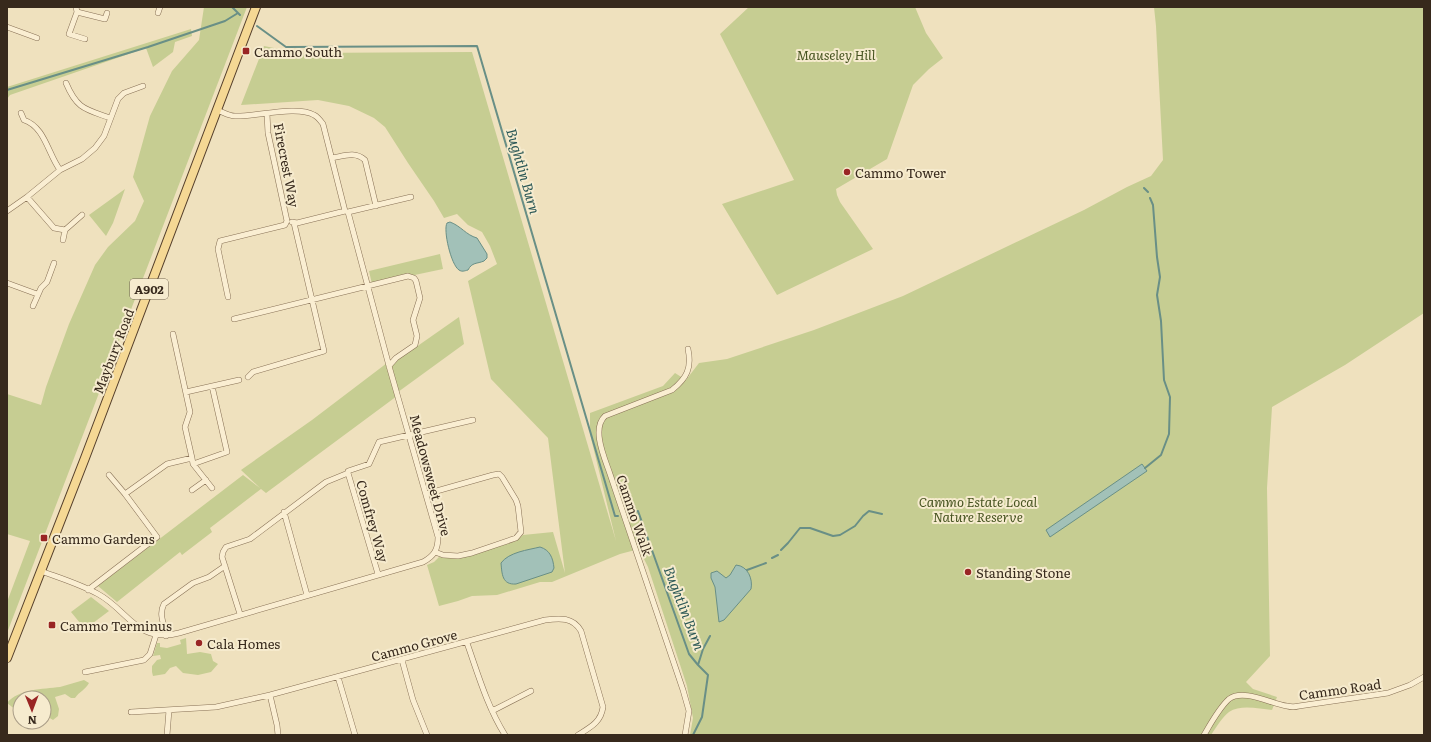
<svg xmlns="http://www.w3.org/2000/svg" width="1431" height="742" viewBox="0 0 1431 742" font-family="Literata,serif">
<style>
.green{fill:#c6cd92}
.water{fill:#a2c1b8;stroke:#698f86}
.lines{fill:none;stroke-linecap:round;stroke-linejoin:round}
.stream{stroke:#698f86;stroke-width:2}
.street-casing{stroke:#887156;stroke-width:6}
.primary-casing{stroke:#553f2b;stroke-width:10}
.street{stroke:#faeed2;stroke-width:5}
.primary{stroke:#f5d894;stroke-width:8}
.poi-dot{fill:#992524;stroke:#f6ebce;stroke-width:1.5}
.labels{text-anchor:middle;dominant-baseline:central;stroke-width:4;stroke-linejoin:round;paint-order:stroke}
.shield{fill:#f6ebce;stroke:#706351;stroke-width:1}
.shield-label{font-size:12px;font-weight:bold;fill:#37291c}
.poi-label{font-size:13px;fill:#37291c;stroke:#f6ebce;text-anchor:start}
.park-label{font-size:13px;font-style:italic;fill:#475421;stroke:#f6ebce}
.street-label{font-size:13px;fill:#37291c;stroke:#f6ebce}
.water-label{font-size:14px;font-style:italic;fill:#2a5755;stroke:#f6ebce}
</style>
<rect width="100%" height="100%" fill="#efe1be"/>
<path class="green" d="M 204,7 L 247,7 L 7,633 L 7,602 L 30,541 L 7,534 L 7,394 L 41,405 L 46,387 L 69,324 L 95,265 L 108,247 L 135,221 L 144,201 L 133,177 L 150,116 L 172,71 L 199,40 Z
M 749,7 L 915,7 L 926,33 L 943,58 L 929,69 L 913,85 L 887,159 L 836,189 L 837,195 L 840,202 L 873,249 L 777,295 L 722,204 L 794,180 L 720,34 Z
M 1154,7 L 1424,7 L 1424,313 L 1345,365 L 1272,407 L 1267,488 L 1270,656 L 1246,682 L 1253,689 L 1277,697 L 1272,710 C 1259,709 1241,704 1229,712 C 1223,716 1215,729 1211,735 L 690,735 L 693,718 L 687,686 L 648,567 L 639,549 L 620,554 L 552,582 L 540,582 L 497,595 L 472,596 L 458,601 L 439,606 L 427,565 L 434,562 L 439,557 L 458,559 L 516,541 L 523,535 L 553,532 L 565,573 L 548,438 L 491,379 L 468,281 L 497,264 L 490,246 L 482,232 L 468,225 L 457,214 L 444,218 L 434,201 L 408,163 L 385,127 L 374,118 L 349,106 L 318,100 L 241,105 L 264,46 L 299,53 L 472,52 L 616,541 L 590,434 L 590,413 L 663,386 L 675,373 L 686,380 L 699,363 L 727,359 L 814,330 L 903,296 L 1084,210 L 1127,187 L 1151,176 L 1163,160 L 1156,26 Z
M 191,29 L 192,36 L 175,42 L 173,52 L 153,67 L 146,48 L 10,95 L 7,99 L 7,87 Z
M 125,189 L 113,223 L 106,236 L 89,215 Z
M 440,254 L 443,269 L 372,284 L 369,271 Z
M 459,317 L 464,344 L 398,392 L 389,366 Z
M 387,363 L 397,396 L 266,493 L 261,489 L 210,528 L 212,532 L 182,555 L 180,552 L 117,602 L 98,586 L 243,475 L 260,488 L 241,470 L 312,420 Z
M 91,597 L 109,611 L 85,629 L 71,612 Z
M 186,638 L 187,654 L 200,652 L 211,654 L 213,661 L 218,664 L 211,672 L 198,675 L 183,673 L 176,666 L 170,668 L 165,674 L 153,676 L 152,672 L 152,666 L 157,660 L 161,659 L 160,655 L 153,656 L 157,643 L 160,643 L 160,647 L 167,648 L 181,644 L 180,640 Z
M 84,680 L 89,683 C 85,690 79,692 75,698 L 71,698 L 65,694 L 55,697 L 59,709 L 58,716 L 53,720 C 43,715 44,708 44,698 L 20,698 L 20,711 L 16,710 L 7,703 C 18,689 43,689 60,687 C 68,685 76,682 84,680 Z"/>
<path class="water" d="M 450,222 C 461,226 466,235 477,238 L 487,254 L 487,258 L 484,261 C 477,264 472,262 468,270 C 464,271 462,272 459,270 C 451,265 443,230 447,223 Z
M 1142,464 L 1147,471 L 1050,537 L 1046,530 Z
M 540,547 C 550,550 553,558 554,568 L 552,572 L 516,584 C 502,585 502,574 501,563 C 509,552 528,550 540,547 Z
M 736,565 C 748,566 753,579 751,589 L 724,620 L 719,622 L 715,587 L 711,578 L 711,573 L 717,571 L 726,578 L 730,575 Z"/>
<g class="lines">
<path class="stream" d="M 232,7 L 240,15
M 257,26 L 286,47 L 477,46 L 615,516 L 618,516
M 7,90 L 148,47 L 225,21 L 238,13
M 1144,188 L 1148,192
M 1145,468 L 1161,455 L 1169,434 L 1170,397 L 1164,380 L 1161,321 L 1157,295 L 1160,277 L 1157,257 L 1153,205 L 1150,198
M 634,512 L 638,511 L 689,654 L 698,665 L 708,675 L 702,717 L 693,735
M 781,550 L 788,543 L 800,528 L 810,528 L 833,536 L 840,535 L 855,526 L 863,516 L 869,511 L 882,514
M 772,558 L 778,555
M 747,570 L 766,563
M 698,665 L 703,649 L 710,636"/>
<defs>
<path id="street" d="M 76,7 L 77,12 L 69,34 L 85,39
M 77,12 L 105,19 L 107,13
M 158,13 L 160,7
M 7,27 L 37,38
M 66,83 C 77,109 85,109 110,118
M 21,113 L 24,120 C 45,127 48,154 60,170
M 267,114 L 268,133 L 287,221
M 332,158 C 344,156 355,151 365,160 L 376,206
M 27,197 L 54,228 L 65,230 L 82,215
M 7,211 L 27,197 L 60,170 L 82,159 L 95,148 L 104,136 L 118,99 L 124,93 L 143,86
M 348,212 L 411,197
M 292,222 L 297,223 L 345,211
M 63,240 L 65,230
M 7,283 L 37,294
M 228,297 L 218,249 L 220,241 L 285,225 L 287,221
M 33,306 L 41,288 L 47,282 L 54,263
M 234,319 L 408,276 L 414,278 L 416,281 L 420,298 L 413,320 L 417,336 L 415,345 L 396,358 L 389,366
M 173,334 L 190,412 L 185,427 L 192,458 L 193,464 L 212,488
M 248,377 L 253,372 L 324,351 L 294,223
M 186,392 L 239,380
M 193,464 L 227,452 L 212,386
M 348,473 L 378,574
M 109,475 L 125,494
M 192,490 L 206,480
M 426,494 L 493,475 L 499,474 L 502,477 L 516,500 L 518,506 L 521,532 L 516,538 L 472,553 L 458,556 L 443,555 L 435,552
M 284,512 L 307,595
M 41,571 C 60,578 80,584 98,594 C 128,610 137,644 179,633 L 423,562 C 434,556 438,550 438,537 L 389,366 L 348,212 L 345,211 L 323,124 C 320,120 318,117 314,115 C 297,105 255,117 235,116 C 229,116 223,112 217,110
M 88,590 L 157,537 L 125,494 L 167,464 L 192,458
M 240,614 L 222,557 L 223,552 L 226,547 L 250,539 L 326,482 L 348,473 L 348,471 L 369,464 L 379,442 L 473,420
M 166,636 C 165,625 158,615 164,604 L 193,583 L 209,577 L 225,566
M 467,643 C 478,674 487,706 505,735
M 402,660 L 413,700 L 427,735
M 85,672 L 144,660 L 150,654 L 156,635
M 338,677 L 355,735
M 270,695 L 277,725 L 278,735
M 492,711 L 531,691
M 131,712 L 216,707 L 270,695 L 545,620 C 560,618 573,617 581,631 L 603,707 C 601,722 591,727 578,735
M 167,735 L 169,710
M 685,735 L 689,711 L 683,690 L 610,474 C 605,459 591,429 605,416 L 672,390 C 687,378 692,368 688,349
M 1204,735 C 1211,723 1219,708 1229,699 C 1243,688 1272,704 1287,706 C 1291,707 1295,707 1299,706 L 1388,693 L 1410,685 L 1424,677"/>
<path id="primary" d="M 7,658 L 85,458 L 256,7"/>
</defs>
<use href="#street" class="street-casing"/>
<use href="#primary" class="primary-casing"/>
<use href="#street" class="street"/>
<use href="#primary" class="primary"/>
</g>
<g class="poi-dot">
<rect x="242" y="47" width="8" height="8" rx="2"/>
<circle cx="847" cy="172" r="4"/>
<rect x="40" y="534" width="8" height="8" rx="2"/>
<circle cx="968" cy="572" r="4"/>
<rect x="48" y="621" width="8" height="8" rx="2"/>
<circle cx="199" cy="643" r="4"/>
</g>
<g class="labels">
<rect class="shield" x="130" y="279" width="38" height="20" rx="3"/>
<g class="shield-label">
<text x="149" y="289">A902</text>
</g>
<g class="poi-label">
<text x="254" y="51">Cammo South</text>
<text x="855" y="172">Cammo Tower</text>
<text x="52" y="538">Cammo Gardens</text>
<text x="976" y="572">Standing Stone</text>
<text x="60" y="625">Cammo Terminus</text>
<text x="207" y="643">Cala Homes</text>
</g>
<g class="park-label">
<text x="836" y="54">Mauseley Hill</text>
<text x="978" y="501">Cammo Estate Local<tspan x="978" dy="15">Nature Reserve</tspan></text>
</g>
<g class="street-label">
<text transform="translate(287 165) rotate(79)">Firecrest Way</text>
<text transform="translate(113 351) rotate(-69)">Maybury Road</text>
<text transform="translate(431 475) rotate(75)">Meadowsweet Drive</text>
<text transform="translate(635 515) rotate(71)">Cammo Walk</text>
<text transform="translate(373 521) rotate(74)">Comfrey Way</text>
<text transform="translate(414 645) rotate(-15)">Cammo Grove</text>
<text transform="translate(1340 689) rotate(-8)">Cammo Road</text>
</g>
<g class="water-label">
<text transform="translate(524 171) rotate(74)">Bughtlin Burn</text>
<text transform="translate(685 608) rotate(69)">Bughtlin Burn</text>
</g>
</g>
<rect width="1431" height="742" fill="none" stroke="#37291c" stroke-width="16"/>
<g transform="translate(32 710) rotate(179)"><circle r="19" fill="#f6ebce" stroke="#aa9d87"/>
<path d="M0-3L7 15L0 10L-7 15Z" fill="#992524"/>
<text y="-6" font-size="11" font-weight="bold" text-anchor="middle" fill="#37291c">N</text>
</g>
</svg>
